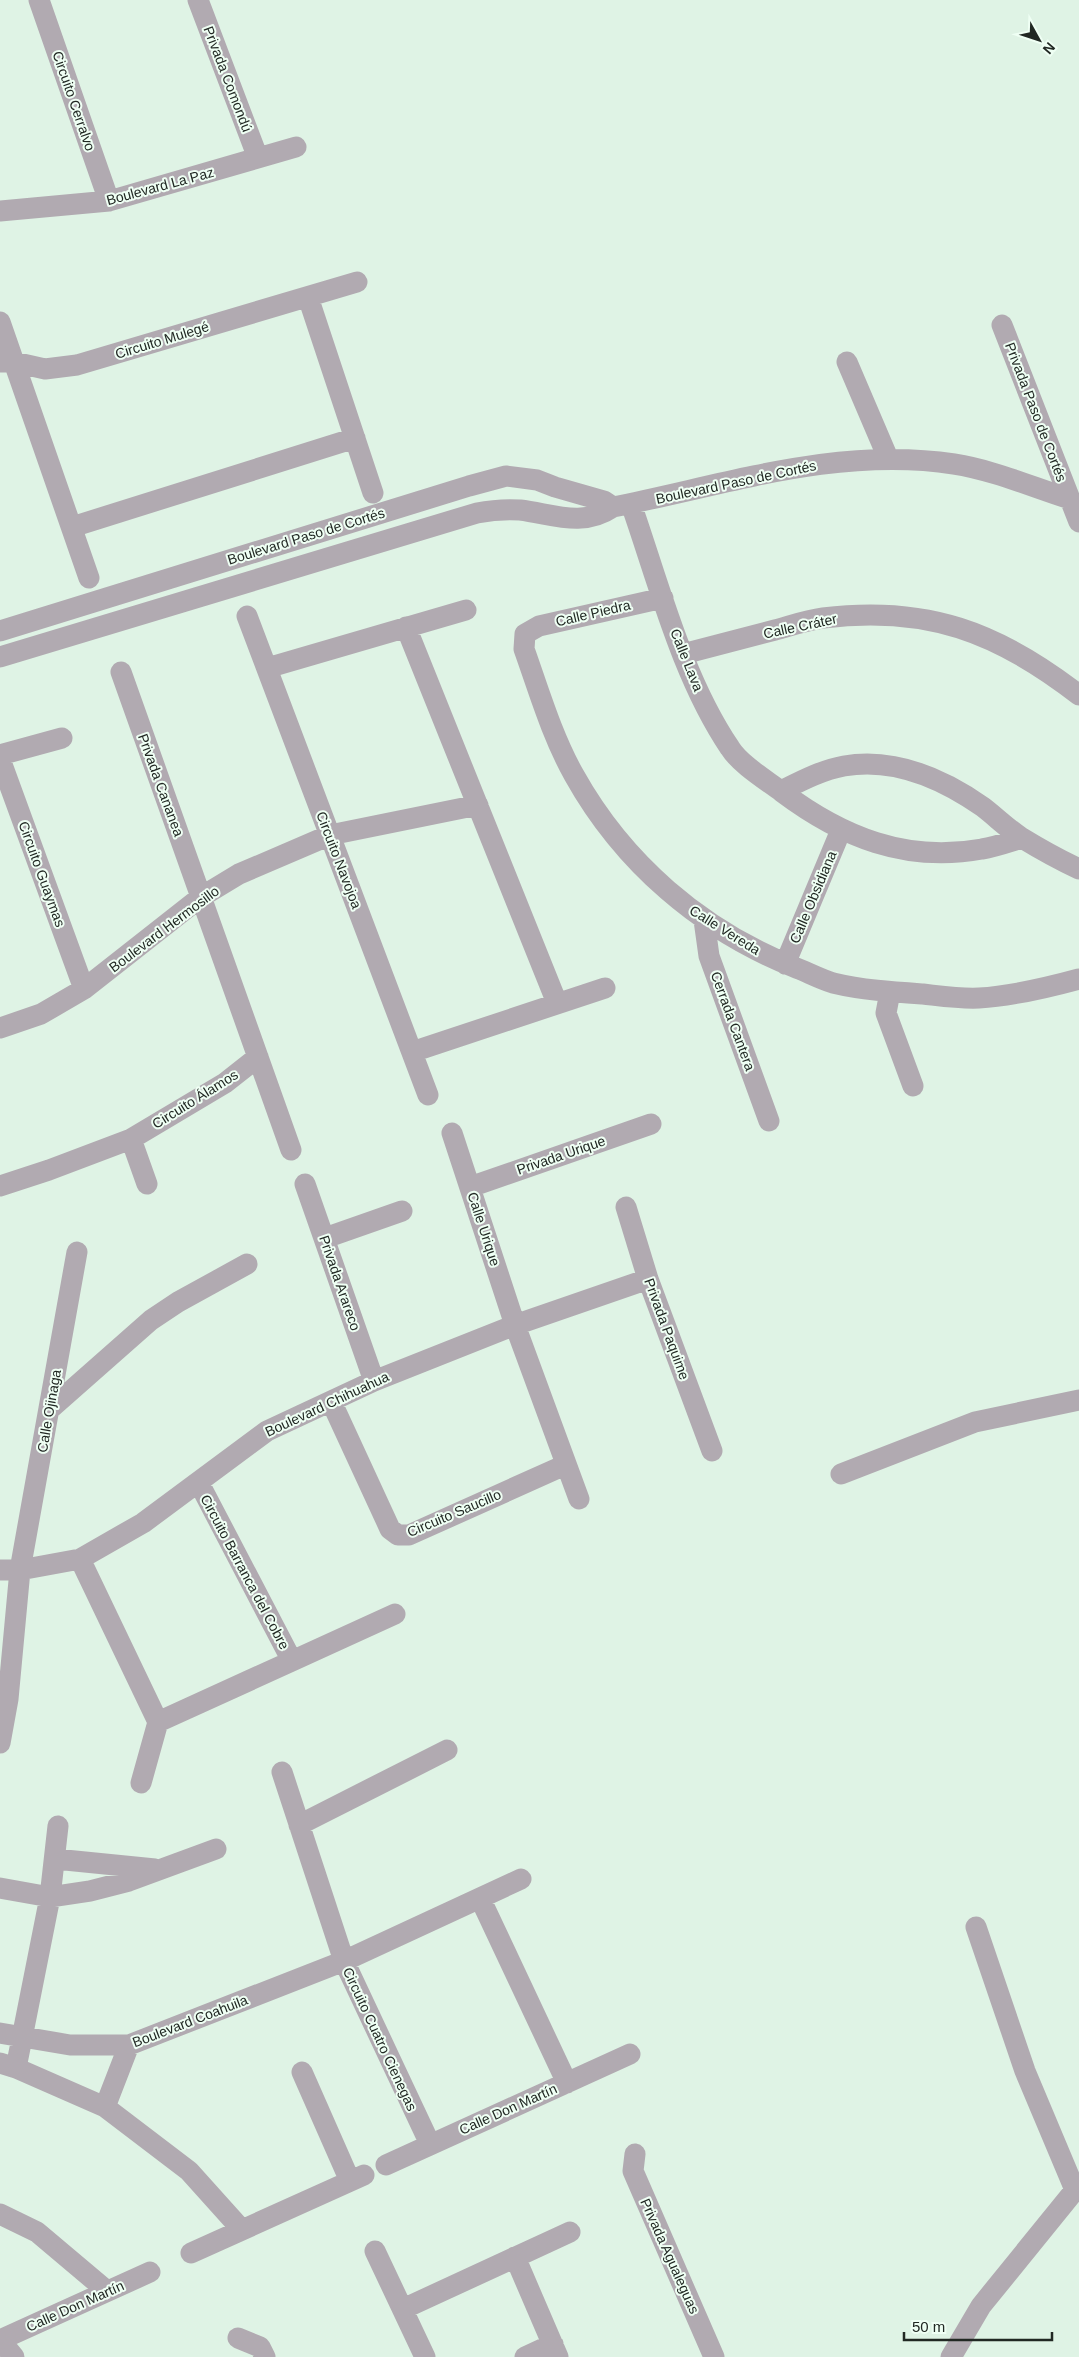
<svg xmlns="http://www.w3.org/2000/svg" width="1079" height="2357" viewBox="0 0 1079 2357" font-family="Helvetica,sans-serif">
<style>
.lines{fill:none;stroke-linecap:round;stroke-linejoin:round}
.minor{stroke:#b1aab1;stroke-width:21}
.labels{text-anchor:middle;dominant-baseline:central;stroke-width:4;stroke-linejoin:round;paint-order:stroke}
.street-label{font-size:14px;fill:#212823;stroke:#effff4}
</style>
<rect width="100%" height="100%" fill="#dff3e5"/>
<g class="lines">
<path class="minor" d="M 39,0 L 109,201
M 198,0 L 258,158
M 0,211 L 109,201 L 296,147
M 308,297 L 373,493
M 0,322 L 89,578
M 1002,325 L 1079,522
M 0,362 L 14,362 L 45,369 L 77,365 L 357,282
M 847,362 L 888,458
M 631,504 C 659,584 682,677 730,748 C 740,764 766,780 782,792 C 842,837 906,863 982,849 C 995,847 1009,842 1022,838
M 72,527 L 355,438
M 663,598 L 539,626 L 525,634 L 524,649 C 539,691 552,736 574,775 C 623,863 701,930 794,967 C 807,972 820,979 833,983 C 862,990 893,992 923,994 C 941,996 961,999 979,998 C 1013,996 1046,988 1079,979
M 247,616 L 428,1095
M 406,627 L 557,1003
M 0,631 L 469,486 L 506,476 L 537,480 L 555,487 L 604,501 L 613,507
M 683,654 C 713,646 744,638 775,630 C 790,626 807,620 823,618 C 926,605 998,632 1079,695
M 0,657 L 477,513 C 492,510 505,509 520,510 C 553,514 582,528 613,507 C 725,485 838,446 954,464 C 993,470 1032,487 1070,499
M 267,668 L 466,610
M 121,672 L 291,1150
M 0,755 L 62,738
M 0,759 L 84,989
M 781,791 C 801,781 822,770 844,766 C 895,757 943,779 983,807 C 996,817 1008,829 1022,838 C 1040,849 1060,860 1079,869
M 704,920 L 709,956 L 769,1121
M 785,964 L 841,830
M 890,992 L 886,1013 L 913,1086
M 0,1028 L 41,1014 L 84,989 L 201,897 L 239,874 L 330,835 L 478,805
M 412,1052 L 605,988
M 452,1133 L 515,1325 L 579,1499
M 131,1139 L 147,1184
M 305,1184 L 374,1381
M 0,1186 L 49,1170 L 131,1139 L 225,1083 L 258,1057
M 470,1187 L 651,1124
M 626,1207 L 648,1279 L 712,1451
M 325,1238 L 402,1211
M 331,1401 L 390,1529 L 398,1535 L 409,1535 L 565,1465
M 49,1410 L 151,1320 L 178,1302 L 247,1264
M 841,1474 L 975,1422 L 1079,1400
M 199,1483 L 292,1661 L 395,1614
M 80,1559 L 158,1722 L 141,1783
M 0,1570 L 20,1570 L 80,1559 L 143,1523 L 267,1431 L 374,1381 L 515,1325 L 648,1279
M 158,1722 L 292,1661
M 0,1743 L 8,1699 L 20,1570 L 77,1252
M 282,1772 L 344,1961 L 430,2144
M 299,1825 L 447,1750
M 55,1859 L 155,1869
M 0,1888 L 50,1897 L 90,1891 L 129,1881 L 216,1849
M 480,1898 L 567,2083
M 976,1927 L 1025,2071 L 1075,2190
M 0,2033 L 70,2045 L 129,2045 L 344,1961 L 521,1879
M 0,2063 L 16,2068 L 105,2107 L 189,2171 L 242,2230
M 16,2068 L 50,1897 L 58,1826
M 302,2072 L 350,2181
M 105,2107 L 129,2045
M 635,2154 L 633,2171 L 714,2357
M 386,2165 L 630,2054
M 0,2214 L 37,2232 L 107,2291
M 375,2251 L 425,2357
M 191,2253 L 364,2175
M 515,2257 L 558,2357
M 403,2309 L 570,2232
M 238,2338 L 260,2347 L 265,2357
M 0,2340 L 150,2272
M 0,2340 L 14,2357
M 525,2357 L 553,2344
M 951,2357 L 981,2306 L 1079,2185"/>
</g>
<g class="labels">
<g class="street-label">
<text transform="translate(228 79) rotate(69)">Privada Comondú</text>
<text transform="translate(74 101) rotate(71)">Circuito Cerralvo</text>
<text transform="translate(160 186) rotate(-15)">Boulevard La Paz</text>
<text transform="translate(162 340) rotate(-17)">Circuito Mulegé</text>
<text transform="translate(1036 412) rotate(69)">Privada Paso de Cortés</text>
<text transform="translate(736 482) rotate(-12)">Boulevard Paso de Cortés</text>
<text transform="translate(306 536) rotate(-17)">Boulevard Paso de Cortés</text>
<text transform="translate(593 613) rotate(-13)">Calle Piedra</text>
<text transform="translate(800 626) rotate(-12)">Calle Cráter</text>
<text transform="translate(687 660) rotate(68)">Calle Lava</text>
<text transform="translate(161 785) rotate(70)">Privada Cananea</text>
<text transform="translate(339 860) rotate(69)">Circuito Navojoa</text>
<text transform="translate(42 874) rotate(70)">Circuito Guaymas</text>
<text transform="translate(813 897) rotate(-67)">Calle Obsidiana</text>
<text transform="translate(164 929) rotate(-37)">Boulevard Hermosillo</text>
<text transform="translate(725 930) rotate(32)">Calle Vereda</text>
<text transform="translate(733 1021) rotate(70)">Cerrada Cantera</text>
<text transform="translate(195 1099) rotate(-32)">Circuito Álamos</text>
<text transform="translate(561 1155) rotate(-19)">Privada Urique</text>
<text transform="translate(484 1229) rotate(72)">Calle Urique</text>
<text transform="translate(340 1283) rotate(71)">Privada Arareco</text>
<text transform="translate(667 1329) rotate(70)">Privada Paquime</text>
<text transform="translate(327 1404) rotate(-25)">Boulevard Chihuahua</text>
<text transform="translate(49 1411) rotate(-80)">Calle Ojinaga</text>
<text transform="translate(454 1513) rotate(-23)">Circuito Saucillo</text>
<text transform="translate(245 1572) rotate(62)">Circuito Barranca del Cobre</text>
<text transform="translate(190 2021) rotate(-21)">Boulevard Coahuila</text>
<text transform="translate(380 2039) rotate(65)">Circuito Cuatro Cienegas</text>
<text transform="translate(508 2109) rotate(-24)">Calle Don Martín</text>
<text transform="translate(670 2256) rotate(66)">Privada Agualeguas</text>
<text transform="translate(75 2306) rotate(-24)">Calle Don Martín</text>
</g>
</g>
<g transform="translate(1039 40) rotate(130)" stroke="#effff4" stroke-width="4" paint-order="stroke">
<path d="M0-4L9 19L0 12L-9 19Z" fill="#212823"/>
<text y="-8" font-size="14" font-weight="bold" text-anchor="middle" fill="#212823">N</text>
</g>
<path d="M904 2332v8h148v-8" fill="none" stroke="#212823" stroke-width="2.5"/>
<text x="912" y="2332" font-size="15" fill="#212823" stroke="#effff4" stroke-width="4" paint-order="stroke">50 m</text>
</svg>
